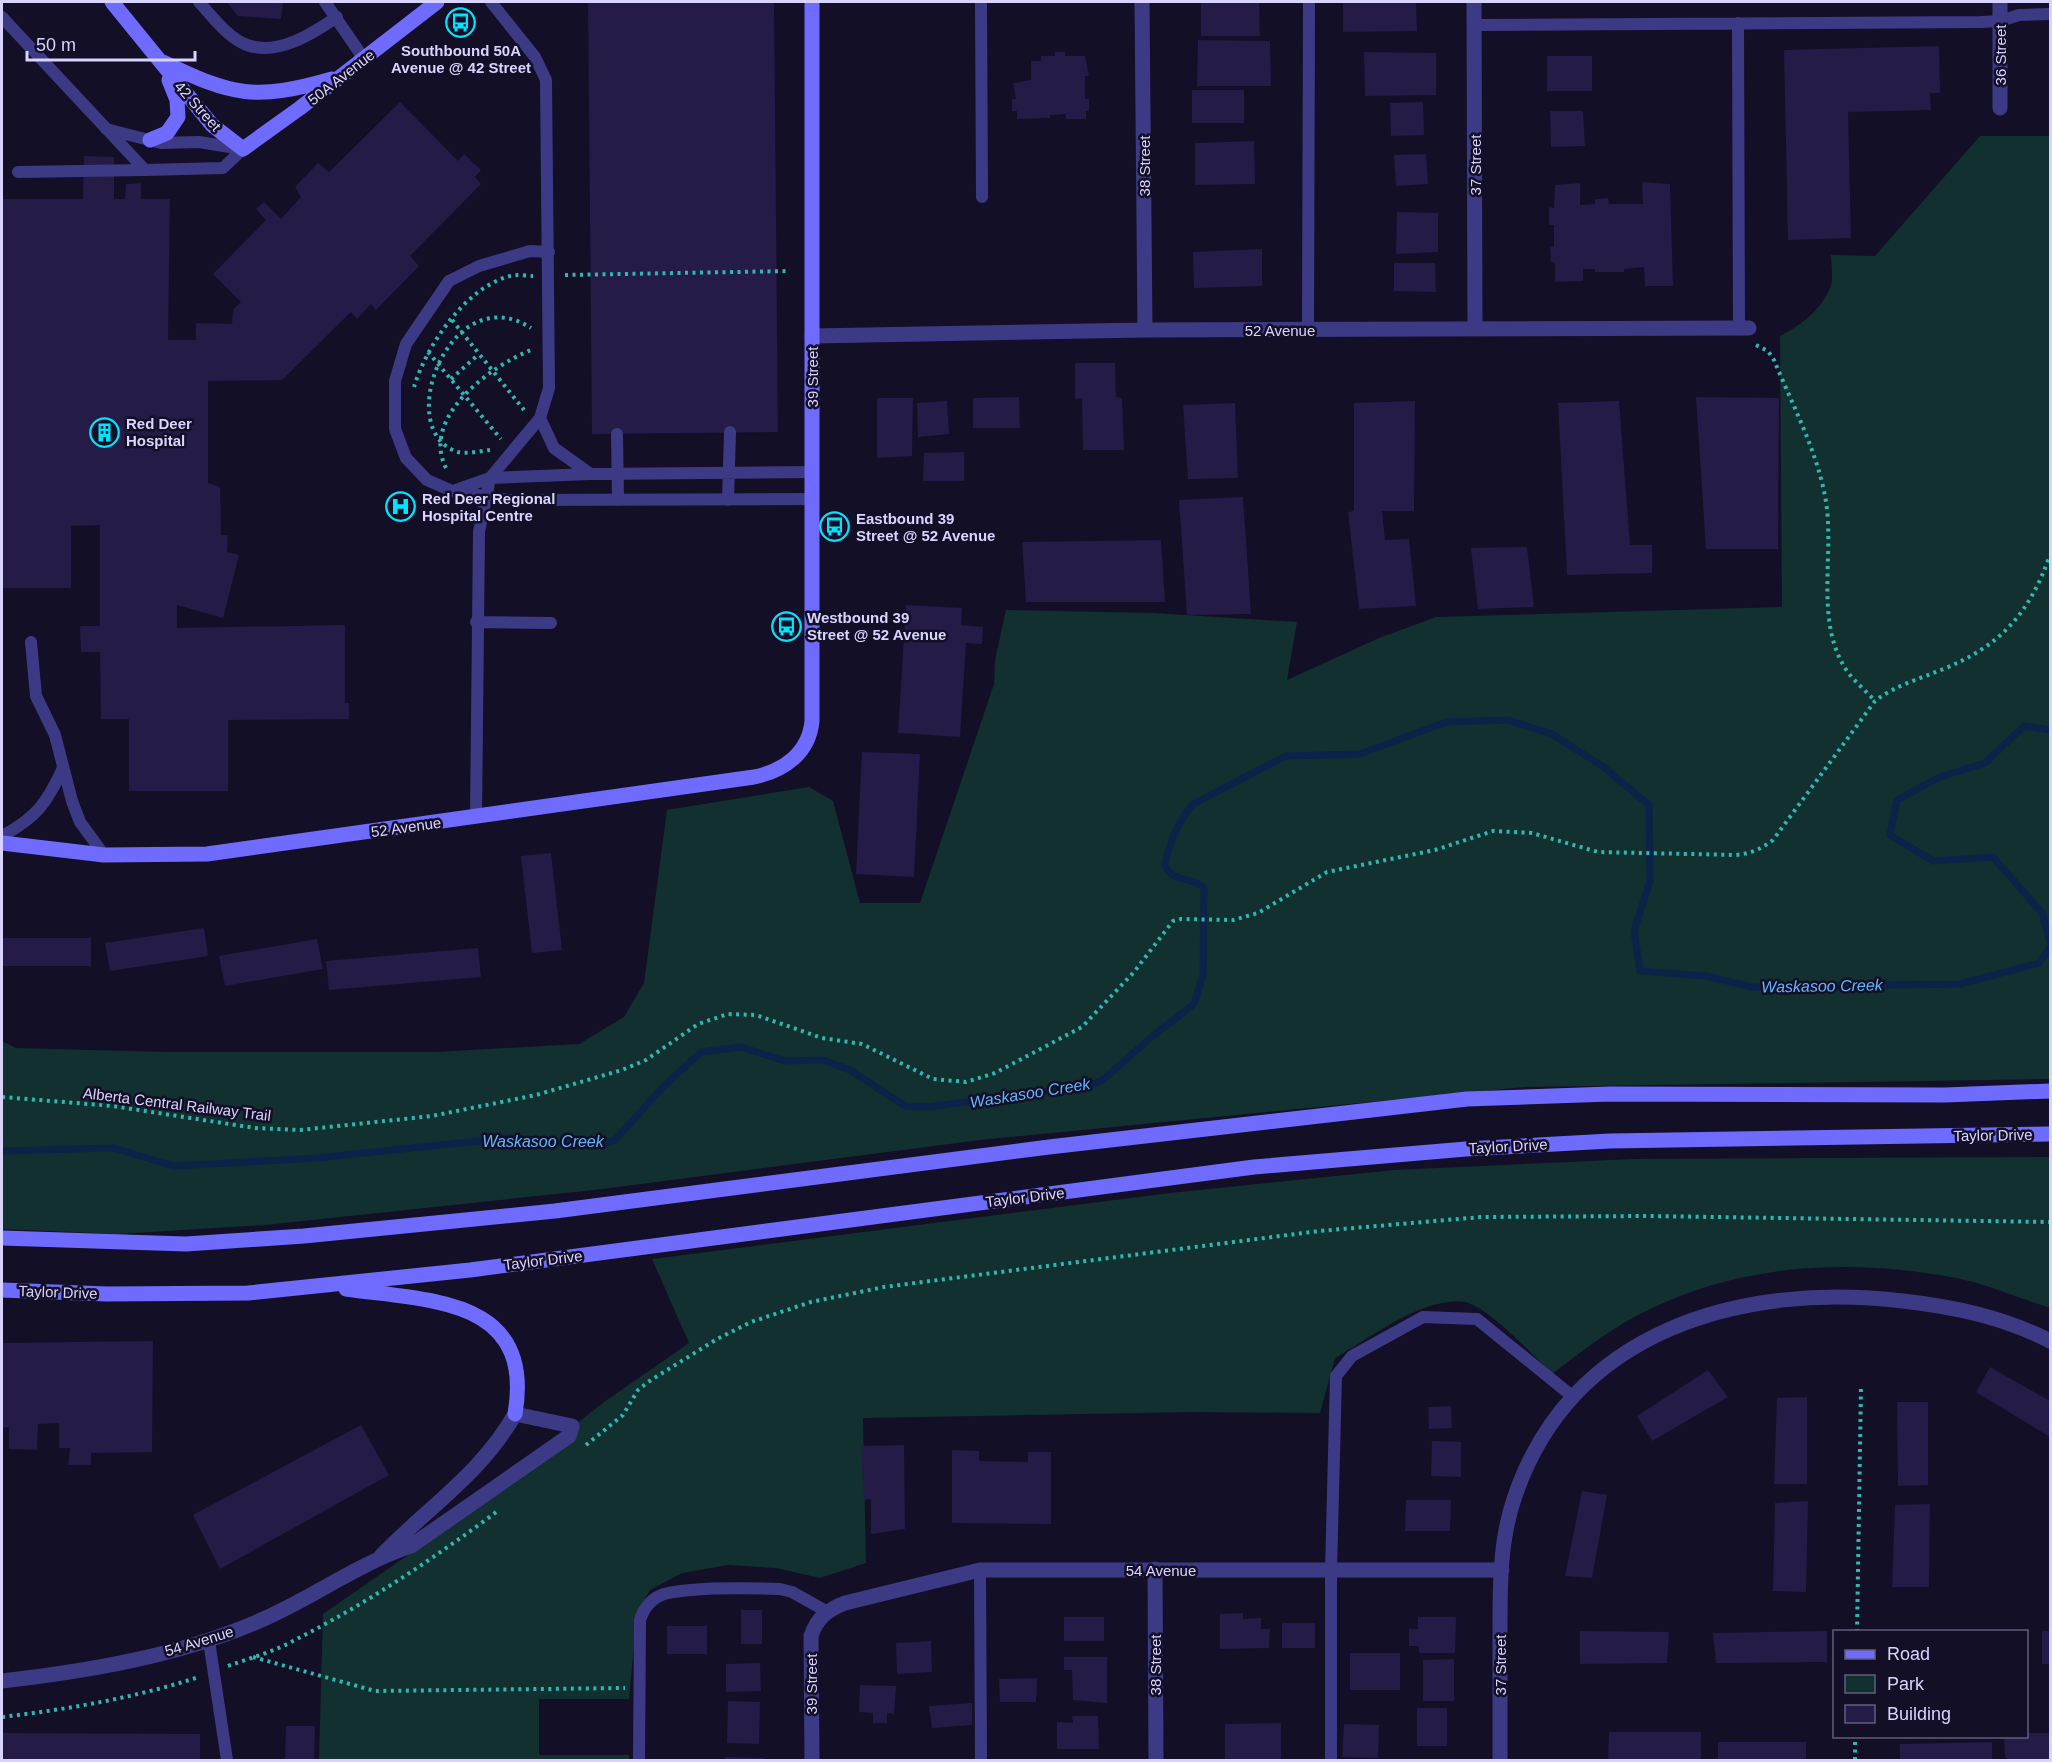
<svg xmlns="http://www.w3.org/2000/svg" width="2052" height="1762" viewBox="0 0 2052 1762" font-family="Arial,sans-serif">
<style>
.green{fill:#12302f}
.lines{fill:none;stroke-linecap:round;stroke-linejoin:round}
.stream{stroke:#0c2248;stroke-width:7}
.building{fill:#241b47}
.path{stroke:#2fb8b0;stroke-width:4;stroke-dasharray:3 4.5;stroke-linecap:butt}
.lane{stroke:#3d3a85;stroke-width:12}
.street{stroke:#3d3a85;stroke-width:15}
.secondary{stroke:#6f6bff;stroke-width:15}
.labels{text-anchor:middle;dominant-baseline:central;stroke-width:5;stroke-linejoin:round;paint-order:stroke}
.poi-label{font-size:15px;font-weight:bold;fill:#d9d4ff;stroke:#130f26;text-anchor:start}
.street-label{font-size:15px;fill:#d9d4ff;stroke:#130f26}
.water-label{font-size:16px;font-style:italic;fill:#62b6ff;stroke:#130f26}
</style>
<rect width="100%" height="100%" fill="#130f26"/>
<path class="green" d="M 1980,136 L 2050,136 L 2050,1079 L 1525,1087 L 980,1140 L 603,1189 L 265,1225 L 118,1234 L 2,1229 L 2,1041 L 16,1048 L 165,1052 L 435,1052 L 579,1044 L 624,1017 L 644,983 L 667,810 L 809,787 L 833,801 L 860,903 L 920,903 L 994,684 L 995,660 L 1006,610 L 1154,613 L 1297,622 L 1287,680 L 1379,638 L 1436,617 L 1782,607 L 1780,336 C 1800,326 1821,310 1830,288 C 1834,279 1831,264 1831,255 L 1875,256 Z
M 2050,1157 L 2050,1307 L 2047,1307 C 2018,1298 1987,1284 1956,1278 C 1849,1258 1741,1263 1642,1313 C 1610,1329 1581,1352 1552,1374 C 1535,1357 1487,1305 1464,1302 C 1421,1297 1371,1338 1335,1358 L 1320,1413 L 1192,1412 L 863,1418 L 866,1563 L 820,1578 L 776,1568 L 728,1565 L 682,1573 L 650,1590 L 637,1614 L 629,1699 L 539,1699 L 539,1755 L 629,1755 L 629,1760 L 319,1760 L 323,1614 L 437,1535 L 604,1402 L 689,1343 L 652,1259 L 1170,1193 L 1394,1170 L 1633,1159 Z"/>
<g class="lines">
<path class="stream" d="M 2050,730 L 2024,726 L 1985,763 L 1940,777 L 1897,800 L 1890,835 L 1933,861 L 1993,857 L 2042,913 L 2050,941
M 2,1151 L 114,1148 L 173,1166 L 317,1158 L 507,1138 L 586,1145 L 603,1144 L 615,1140 L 662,1088 L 701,1052 L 741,1047 L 785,1061 L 823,1060 L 850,1070 L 905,1106 L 927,1107 L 1090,1086 L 1104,1079 L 1149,1039 L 1194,1004 L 1203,975 L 1204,888 C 1192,876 1173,883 1165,866 C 1168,844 1179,821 1193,804 L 1286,756 L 1360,754 L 1446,722 L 1508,720 L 1552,734 L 1602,766 L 1649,805 L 1650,881 L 1634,931 L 1640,971 L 1706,976 L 1752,987 L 1960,984 L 2039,963 L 2050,947"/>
</g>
<path class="building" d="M 227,2 L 283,2 L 281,19 L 238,16 Z
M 588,2 L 774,2 L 778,432 L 592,434 Z
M 1201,2 L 1259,2 L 1260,36 L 1201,36 Z
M 1343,2 L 1416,2 L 1417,31 L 1343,32 Z
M 1198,40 L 1270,41 L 1271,86 L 1197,86 Z
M 1939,46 L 1940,93 L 1930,93 L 1931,110 L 1848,112 L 1851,238 L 1788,240 L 1784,50 Z
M 1055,52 L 1065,52 L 1065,56 L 1085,56 L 1089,76 L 1085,76 L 1085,99 L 1089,99 L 1089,111 L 1086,111 L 1086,119 L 1066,119 L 1066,114 L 1050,115 L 1050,118 L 1017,119 L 1017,111 L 1012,111 L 1012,99 L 1016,99 L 1013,83 L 1031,80 L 1031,61 L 1041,61 L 1041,56 L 1055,56 Z
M 1364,52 L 1436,53 L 1436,95 L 1365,96 Z
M 1547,56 L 1592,56 L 1592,91 L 1547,91 Z
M 1192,90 L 1244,90 L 1244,123 L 1192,123 Z
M 400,102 L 458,161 L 464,154 L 481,170 L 475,177 L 481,184 L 410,256 L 419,266 L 376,310 L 371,304 L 357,319 L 351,312 L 282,380 L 208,381 L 208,483 L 220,487 L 221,535 L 228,535 L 227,552 L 239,555 L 223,618 L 177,605 L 177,628 L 345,625 L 345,703 L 349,703 L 349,719 L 228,720 L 228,791 L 129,791 L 129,719 L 101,719 L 100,652 L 81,652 L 80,626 L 100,626 L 100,525 L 71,526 L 71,588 L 2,588 L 2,199 L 83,199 L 84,156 L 114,157 L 114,199 L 125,199 L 126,184 L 141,183 L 141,199 L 170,199 L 168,340 L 196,340 L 196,323 L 232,324 L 233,310 L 241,302 L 213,274 L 266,220 L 256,209 L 264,202 L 281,219 L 301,197 L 295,187 L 318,163 L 329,172 Z
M 1423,102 L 1424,135 L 1391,136 L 1390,103 Z
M 1550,111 L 1583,111 L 1585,146 L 1551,147 Z
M 1254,141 L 1255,184 L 1195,185 L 1195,143 Z
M 1426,154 L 1428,184 L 1396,186 L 1394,155 Z
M 1642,182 L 1670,184 L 1673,286 L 1645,286 L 1644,267 L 1624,269 L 1624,272 L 1595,272 L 1595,269 L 1583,269 L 1583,281 L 1555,282 L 1555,263 L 1551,262 L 1550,246 L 1554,247 L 1554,225 L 1549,225 L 1549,207 L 1554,208 L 1555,185 L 1580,183 L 1580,205 L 1595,204 L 1595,199 L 1608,198 L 1609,204 L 1643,204 Z
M 1397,212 L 1438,213 L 1438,252 L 1396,254 Z
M 1262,249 L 1262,286 L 1194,288 L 1193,252 Z
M 1394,263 L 1435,263 L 1436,292 L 1394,291 Z
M 1075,363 L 1115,363 L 1116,397 L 1122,398 L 1124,450 L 1083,450 L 1082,398 L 1075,399 Z
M 1019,397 L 1020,428 L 973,428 L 973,398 Z
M 1696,397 L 1779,398 L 1778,549 L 1706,549 Z
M 877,398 L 913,398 L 912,456 L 877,458 Z
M 947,401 L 949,434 L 918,437 L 917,403 Z
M 1415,401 L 1414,511 L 1382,511 L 1385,540 L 1409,539 L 1416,606 L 1359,609 L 1348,512 L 1354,511 L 1354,403 Z
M 1619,401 L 1630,545 L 1652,545 L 1652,573 L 1567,575 L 1558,403 Z
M 1235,403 L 1238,478 L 1188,479 L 1183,405 Z
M 964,452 L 964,481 L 923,481 L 924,453 Z
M 1243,497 L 1251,614 L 1187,615 L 1179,500 Z
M 1161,540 L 1165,602 L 1026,602 L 1022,542 Z
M 1527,547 L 1534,607 L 1478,609 L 1471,548 Z
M 906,605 L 962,608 L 961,625 L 983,627 L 982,644 L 966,643 L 960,737 L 898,733 Z
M 862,752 L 920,754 L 914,877 L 856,874 Z
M 551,853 L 562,950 L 532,953 L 521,856 Z
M 204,928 L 208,956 L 110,971 L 105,943 Z
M 2,938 L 91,938 L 91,966 L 2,966 Z
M 317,939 L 323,969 L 225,986 L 219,956 Z
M 478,948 L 481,977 L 329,990 L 326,961 Z
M 153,1341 L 152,1452 L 91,1453 L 91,1465 L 68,1465 L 70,1448 L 59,1448 L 59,1423 L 38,1424 L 37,1450 L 9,1449 L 9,1427 L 2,1428 L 2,1343 Z
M 1990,1367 L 2050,1401 L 2050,1437 L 1976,1392 Z
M 1708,1370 L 1728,1397 L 1652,1441 L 1637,1416 Z
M 1807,1397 L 1807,1484 L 1774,1484 L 1777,1398 Z
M 1897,1402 L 1928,1402 L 1928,1485 L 1898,1486 Z
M 1451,1406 L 1452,1428 L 1429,1429 L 1428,1407 Z
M 361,1425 L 389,1475 L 220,1569 L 193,1515 Z
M 1432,1441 L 1461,1442 L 1461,1477 L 1431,1476 Z
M 904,1445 L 905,1529 L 871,1534 L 871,1499 L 864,1500 L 861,1446 Z
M 952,1450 L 979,1451 L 979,1461 L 1028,1462 L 1028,1452 L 1051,1452 L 1051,1524 L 952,1523 Z
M 1582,1491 L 1607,1495 L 1592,1578 L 1565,1576 Z
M 1406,1500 L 1451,1500 L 1450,1531 L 1405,1531 Z
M 1808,1501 L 1806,1592 L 1773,1591 L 1775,1503 Z
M 1930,1504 L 1929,1587 L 1892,1587 L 1895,1505 Z
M 741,1610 L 762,1610 L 762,1644 L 741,1644 Z
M 1243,1613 L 1243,1619 L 1261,1618 L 1261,1629 L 1270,1629 L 1269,1648 L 1220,1649 L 1220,1614 Z
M 1064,1617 L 1104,1617 L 1104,1641 L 1064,1641 Z
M 1418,1617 L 1456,1617 L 1455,1653 L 1419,1653 L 1419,1646 L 1409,1646 L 1409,1629 L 1418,1629 Z
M 1282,1623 L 1315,1623 L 1315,1648 L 1282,1648 Z
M 667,1626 L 707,1626 L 707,1654 L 667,1654 Z
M 1580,1631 L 1669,1632 L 1667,1663 L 1580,1664 Z
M 1827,1631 L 1827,1662 L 1716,1663 L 1713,1633 Z
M 2042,1631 L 2050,1631 L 2050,1664 L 2042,1664 Z
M 931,1641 L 932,1672 L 897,1674 L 896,1643 Z
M 1350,1653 L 1400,1653 L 1400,1690 L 1350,1690 Z
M 1064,1657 L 1107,1657 L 1107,1703 L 1073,1700 L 1072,1670 L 1064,1670 Z
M 1454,1659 L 1454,1701 L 1423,1701 L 1423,1660 Z
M 760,1663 L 761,1691 L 726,1692 L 726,1664 Z
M 1037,1678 L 1036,1702 L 1000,1702 L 999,1679 Z
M 860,1685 L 896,1686 L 894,1714 L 887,1713 L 887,1723 L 873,1723 L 873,1713 L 859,1712 Z
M 728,1701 L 760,1702 L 759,1744 L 727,1743 Z
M 972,1703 L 972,1725 L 932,1728 L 929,1706 Z
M 1417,1708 L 1447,1708 L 1447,1746 L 1417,1746 Z
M 1072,1716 L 1098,1716 L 1099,1749 L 1057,1749 L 1057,1722 L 1073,1723 Z
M 1281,1723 L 1281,1760 L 1225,1760 L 1225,1724 Z
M 1344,1724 L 1379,1725 L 1378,1758 L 1342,1757 Z
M 286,1726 L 315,1726 L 314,1760 L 285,1760 Z
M 1609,1732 L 1701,1732 L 1701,1760 L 1608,1760 Z
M 2,1733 L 200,1734 L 200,1760 L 2,1760 Z
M 2026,1733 L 2050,1733 L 2050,1760 L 2009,1760 L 2005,1757 L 2004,1737 L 2026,1737 Z
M 1718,1742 L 1806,1742 L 1806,1760 L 1718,1760 Z
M 1992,1742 L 1992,1760 L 1900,1760 L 1900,1744 Z
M 725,1757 L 764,1758 L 764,1760 L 725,1760 Z"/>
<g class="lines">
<path class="path" d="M 565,275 L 790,271
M 452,320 L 524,410
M 1756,345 L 1768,351 L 1774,360 C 1792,404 1816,449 1825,496 C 1836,552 1813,621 1847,671 C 1855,682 1866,691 1875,701
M 428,352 L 501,439
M 451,379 L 479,354
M 414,387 C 426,346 466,287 510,276 C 517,274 526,276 533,276
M 490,450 C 481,451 467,454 458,452 C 391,432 450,276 531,328
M 446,468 C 420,417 491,366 531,350
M 2,1097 L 113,1106 L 255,1128 L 300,1130 L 432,1116 L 536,1095 L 622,1070 L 646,1060 L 698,1024 L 728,1014 L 756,1015 L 822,1038 L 862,1044 L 933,1079 L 966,1082 L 995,1073 L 1082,1027 L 1134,972 L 1173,921 L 1181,919 L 1233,920 L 1258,913 L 1327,872 L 1435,850 L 1493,831 L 1532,833 L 1598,852 L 1735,855 C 1750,854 1761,849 1773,840 L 1875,701 C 1894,686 1919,679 1941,670 C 2001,646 2029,614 2050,555
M 586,1445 L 623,1415 L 638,1390 L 651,1380 L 717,1339 L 751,1322 L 811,1302 L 884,1287 L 1319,1231 L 1481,1217 L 1647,1216 L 2050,1222
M 1857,1632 L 1861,1386
M 253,1657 L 375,1691 L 625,1688
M 228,1666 C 250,1658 273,1652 293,1641 C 366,1604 433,1559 499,1510
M 2,1717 C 69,1709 134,1698 199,1677
M 1855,1760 L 1855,1736"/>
<path class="lane" d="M 199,2 C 212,16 228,38 247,45 C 278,56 312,34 337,17
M 325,2 L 364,59
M 981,2 L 982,197
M 2,17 L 145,170 L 223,168 L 243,149
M 1738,23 L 1739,328
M 1475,25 L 1981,22 L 2000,21 L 2019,15 L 2050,14
M 106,129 L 161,143 L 199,142 L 242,149
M 18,172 L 145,170
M 549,252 L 530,251 L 479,266 L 449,281 L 406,344 L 395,381 L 395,429 L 406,458 L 427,480 L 452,491 L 509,500 L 812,499
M 1308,330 L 1309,2
M 540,418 L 554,448 L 589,473
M 617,434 L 618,500
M 456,490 L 490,478 L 590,474 L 812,472
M 728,500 L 730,432
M 476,622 L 551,623
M 31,642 L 36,696 L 55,735 L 72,801 L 80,822 L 104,855
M 476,817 L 479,532 L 490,478 L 540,418 L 549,388 L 546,80 L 535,57 L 491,2
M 2,836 C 36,818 47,803 63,768
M 980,1570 L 981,1760
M 209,1641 L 227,1760
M 639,1760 L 640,1620 C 644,1608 652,1598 664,1594 C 692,1587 751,1588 780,1589 L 792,1592 L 826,1611
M 1331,1760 L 1331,1571 L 1336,1376 L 1352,1356 L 1423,1317 L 1477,1319 L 1572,1396"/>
<path class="street" d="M 1142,2 L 1145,330
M 1474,2 L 1475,328
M 2000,2 L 2000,108
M 812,336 L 1145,330 L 1749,328
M 1155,1569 L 1156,1760
M 2,1681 C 89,1671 178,1656 259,1621 C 311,1599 357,1564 411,1546 L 569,1436 L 572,1426 L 515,1414 C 482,1473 426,1509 381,1556
M 812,1760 L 811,1636 C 817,1618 827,1610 845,1603 L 980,1570 L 1502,1570
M 1500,1760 C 1500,1720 1500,1679 1500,1638 C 1500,1592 1499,1543 1514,1499 C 1570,1330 1741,1282 1903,1301 C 1955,1307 2003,1317 2050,1341"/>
<path class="secondary" d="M 112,2 L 212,125 L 243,149 L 300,108 L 437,2
M 163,62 C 233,96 255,101 332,79
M 150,140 L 167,133 L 178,117 L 177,100 L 169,80
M 2,843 L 104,855 L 207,854 L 754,777 C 784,771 809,753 812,721 L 812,2
M 2,1238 L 186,1244 L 304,1236 L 555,1211 L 1049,1147 L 1467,1099 L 1610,1094 L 1945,1095 L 2050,1091
M 346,1289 C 429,1301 535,1297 515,1414
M 2,1290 L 107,1294 L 248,1293 L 470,1270 L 1254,1167 L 1466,1149 L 1610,1141 L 2050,1134"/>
</g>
<defs>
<symbol id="bus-ring" viewBox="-11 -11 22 22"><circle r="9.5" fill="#130f26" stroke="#00e5ff" stroke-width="1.5"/><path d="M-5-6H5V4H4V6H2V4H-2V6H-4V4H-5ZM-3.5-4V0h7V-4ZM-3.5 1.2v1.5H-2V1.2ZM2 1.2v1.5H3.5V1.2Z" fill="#00e5ff"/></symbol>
<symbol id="building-ring" viewBox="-11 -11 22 22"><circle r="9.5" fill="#130f26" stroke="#00e5ff" stroke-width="1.5"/><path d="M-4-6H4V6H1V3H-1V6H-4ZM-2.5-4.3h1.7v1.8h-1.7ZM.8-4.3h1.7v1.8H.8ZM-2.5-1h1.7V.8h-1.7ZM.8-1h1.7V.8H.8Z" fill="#00e5ff"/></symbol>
<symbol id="hospital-ring" viewBox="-11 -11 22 22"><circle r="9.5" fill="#130f26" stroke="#00e5ff" stroke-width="1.5"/><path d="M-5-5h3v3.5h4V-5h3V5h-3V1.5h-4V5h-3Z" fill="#00e5ff"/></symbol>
</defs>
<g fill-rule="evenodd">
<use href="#bus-ring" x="444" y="6" width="33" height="33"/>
<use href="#building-ring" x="88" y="416" width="33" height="33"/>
<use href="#hospital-ring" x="384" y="490" width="33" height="33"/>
<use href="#bus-ring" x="818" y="510" width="33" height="33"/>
<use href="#bus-ring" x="770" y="610" width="33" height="33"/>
</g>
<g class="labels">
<g class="poi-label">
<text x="461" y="50" text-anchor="middle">Southbound 50A<tspan x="461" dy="17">Avenue @ 42 Street</tspan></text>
<text x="126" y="423">Red Deer<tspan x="126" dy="17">Hospital</tspan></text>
<text x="422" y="498">Red Deer Regional<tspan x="422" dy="17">Hospital Centre</tspan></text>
<text x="856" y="518">Eastbound 39<tspan x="856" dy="17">Street @ 52 Avenue</tspan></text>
<text x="807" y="617">Westbound 39<tspan x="807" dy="17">Street @ 52 Avenue</tspan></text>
</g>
<g class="street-label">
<text transform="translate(2000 55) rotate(-90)">36 Street</text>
<text transform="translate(341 77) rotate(-38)">50A Avenue</text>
<text transform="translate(198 106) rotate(48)">42 Street</text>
<text transform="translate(1475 165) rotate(-90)">37 Street</text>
<text transform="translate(1144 166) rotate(-90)">38 Street</text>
<text x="1280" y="330">52 Avenue</text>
<text transform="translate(812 377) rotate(-90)">39 Street</text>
<text transform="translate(406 827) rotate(-8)">52 Avenue</text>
<text transform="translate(177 1104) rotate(7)">Alberta Central Railway Trail</text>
<text transform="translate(1993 1135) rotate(-1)">Taylor Drive</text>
<text transform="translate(1508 1146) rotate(-3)">Taylor Drive</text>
<text transform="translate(1025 1197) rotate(-7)">Taylor Drive</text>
<text transform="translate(543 1260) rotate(-7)">Taylor Drive</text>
<text transform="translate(58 1292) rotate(2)">Taylor Drive</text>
<text x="1161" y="1570">54 Avenue</text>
<text transform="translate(199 1641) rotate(-17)">54 Avenue</text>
<text transform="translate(1155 1665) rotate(-90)">38 Street</text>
<text transform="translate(1500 1665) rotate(-90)">37 Street</text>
<text transform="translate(811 1684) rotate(-90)">39 Street</text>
</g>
<g class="water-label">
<text transform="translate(1822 986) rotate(-1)">Waskasoo Creek</text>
<text transform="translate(1030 1093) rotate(-9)">Waskasoo Creek</text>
<text x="543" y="1141">Waskasoo Creek</text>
</g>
</g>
<rect width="2052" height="1762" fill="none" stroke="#d9d4ff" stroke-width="6"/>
<rect x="1833" y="1630" width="195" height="108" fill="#130f26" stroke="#625e7d" stroke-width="1.5"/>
<rect x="1845" y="1650" width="30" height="9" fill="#6f6bff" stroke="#625e7d" stroke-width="1.5"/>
<text x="1887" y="1660" font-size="18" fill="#d9d4ff">Road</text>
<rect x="1845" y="1675" width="30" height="18" fill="#12302f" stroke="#625e7d" stroke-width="1.5"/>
<text x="1887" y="1690" font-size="18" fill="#d9d4ff">Park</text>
<rect x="1845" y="1705" width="30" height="18" fill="#241b47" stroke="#625e7d" stroke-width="1.5"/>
<text x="1887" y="1720" font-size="18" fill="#d9d4ff">Building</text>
<path d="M27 51v9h168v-9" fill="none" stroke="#d9d4ff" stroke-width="3"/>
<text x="36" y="51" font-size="18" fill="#d9d4ff" stroke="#130f26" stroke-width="4.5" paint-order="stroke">50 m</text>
</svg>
